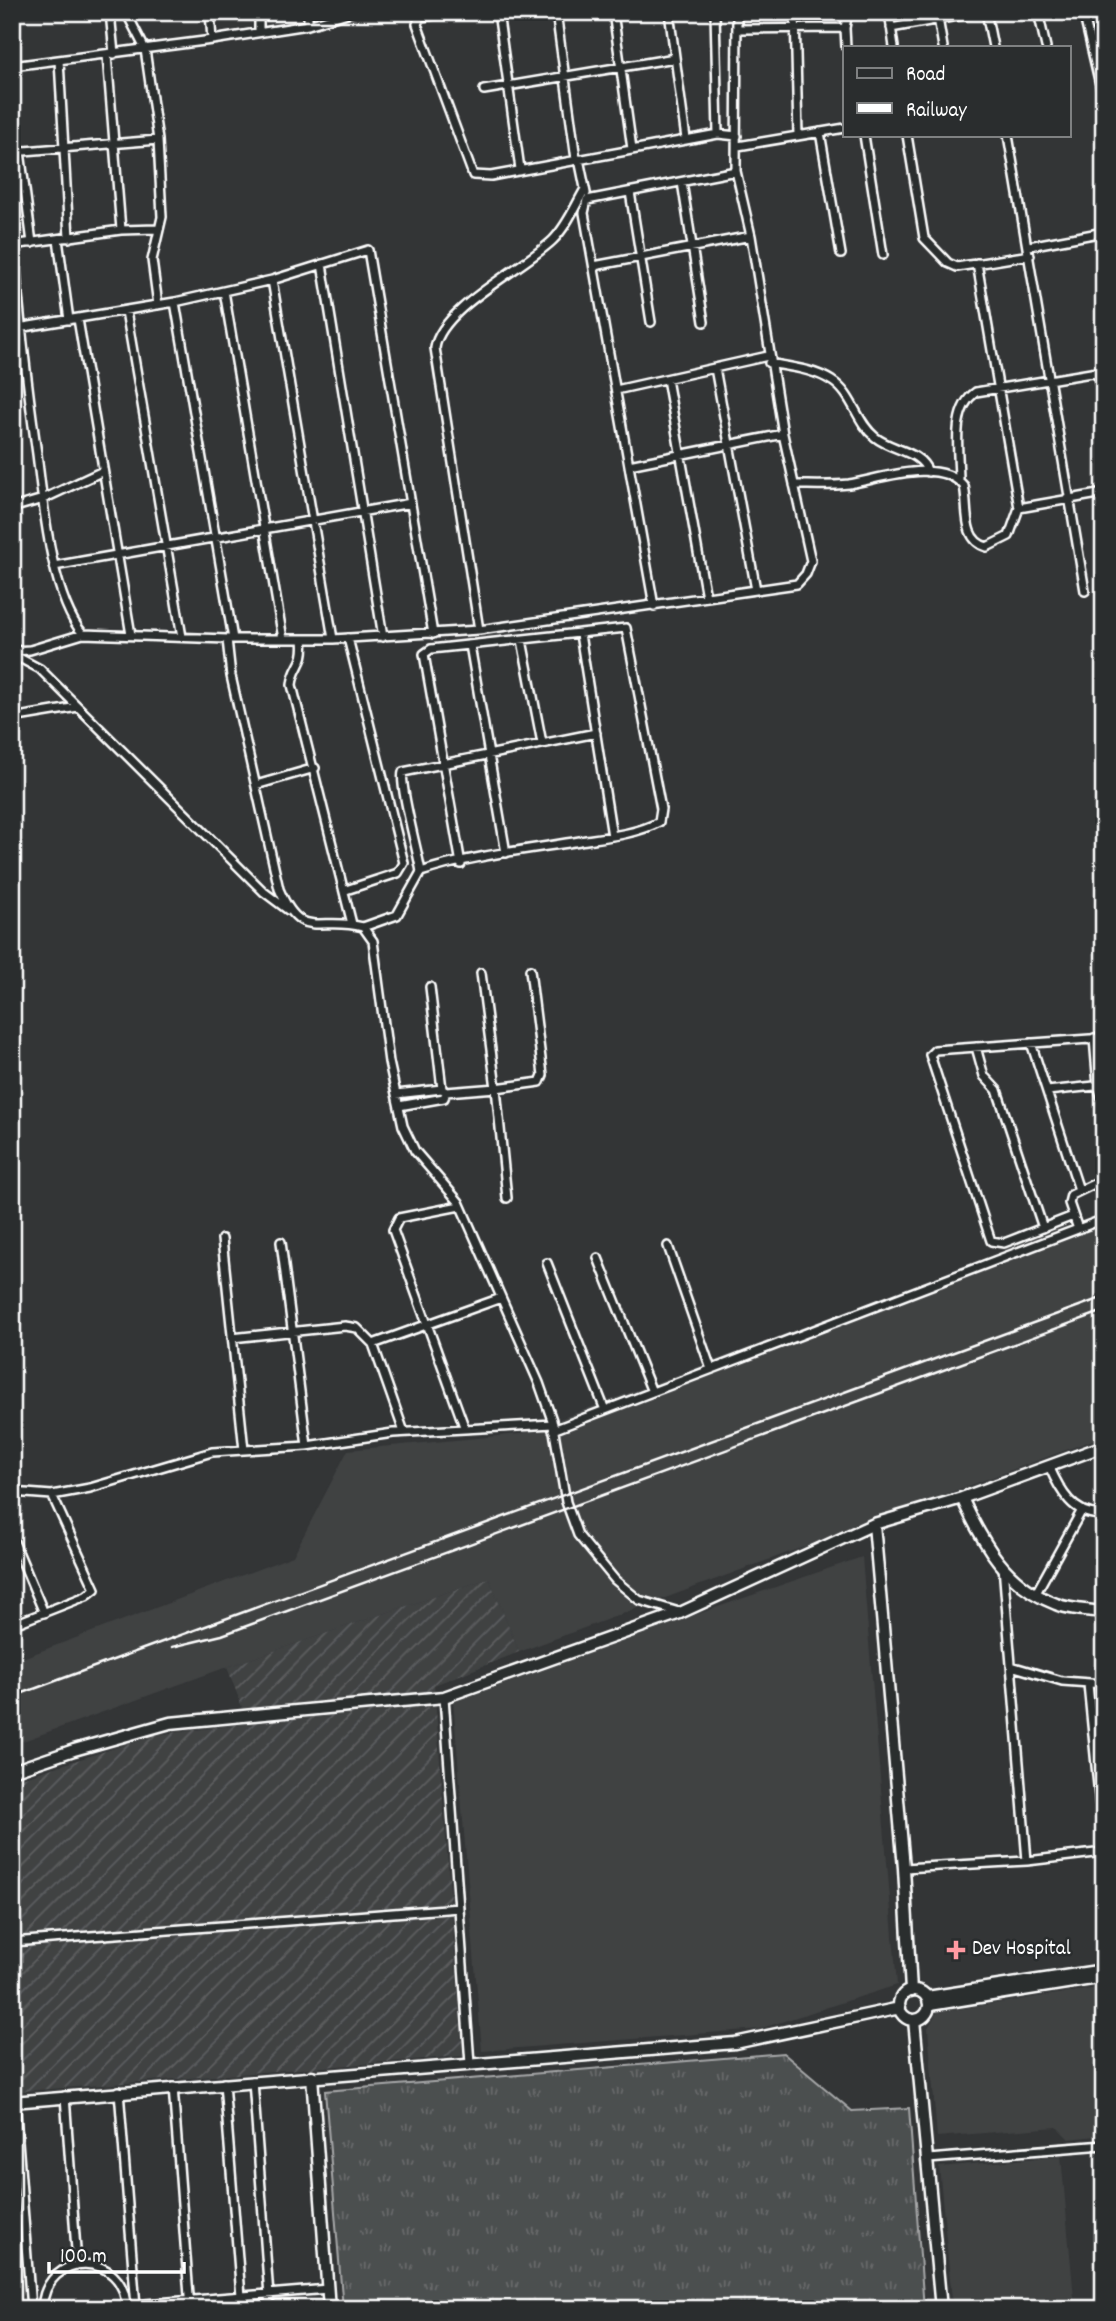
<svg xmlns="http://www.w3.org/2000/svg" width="1116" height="2321" viewBox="0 0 1116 2321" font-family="Dekko,sans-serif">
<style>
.built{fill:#404243}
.industrial{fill:url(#industrial-furrows)}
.grass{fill:url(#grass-tufts);stroke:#a6a7a8;stroke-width:2}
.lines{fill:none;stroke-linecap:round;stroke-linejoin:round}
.street-casing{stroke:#fff;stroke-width:12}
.secondary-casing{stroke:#fff;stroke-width:15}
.street{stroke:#2a2d2e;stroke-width:7}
.secondary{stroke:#2a2d2e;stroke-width:10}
.rail{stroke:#fff;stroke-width:2.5}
.poi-dot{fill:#ff9aa2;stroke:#2a2d2e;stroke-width:2.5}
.labels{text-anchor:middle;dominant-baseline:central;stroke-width:5;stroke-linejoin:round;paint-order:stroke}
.poi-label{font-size:21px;fill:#fff;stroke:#2a2d2e;text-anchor:start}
</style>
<defs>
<pattern id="industrial-furrows" width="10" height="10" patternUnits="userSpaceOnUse" patternTransform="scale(1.75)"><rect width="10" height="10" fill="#404243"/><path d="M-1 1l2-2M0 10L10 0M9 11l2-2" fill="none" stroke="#5d5e5f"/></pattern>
<pattern id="grass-tufts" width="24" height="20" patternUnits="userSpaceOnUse" patternTransform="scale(1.75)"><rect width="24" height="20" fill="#4c4f50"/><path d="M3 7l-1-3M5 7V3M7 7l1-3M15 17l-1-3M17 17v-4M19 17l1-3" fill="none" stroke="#67696a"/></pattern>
</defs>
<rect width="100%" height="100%" fill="#333536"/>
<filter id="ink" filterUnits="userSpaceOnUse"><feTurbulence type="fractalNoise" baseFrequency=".0143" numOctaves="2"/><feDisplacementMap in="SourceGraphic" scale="14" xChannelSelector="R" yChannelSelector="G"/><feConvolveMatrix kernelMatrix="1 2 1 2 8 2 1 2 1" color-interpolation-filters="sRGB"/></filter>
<g filter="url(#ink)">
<path class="built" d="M 1104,1214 L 1104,1436 L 519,1652 L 489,1578 L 227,1667 L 12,1745 L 12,1662 L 293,1556 L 348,1450 L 520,1434 Z
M 862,1557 L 897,1985 L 759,2029 L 482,2051 L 453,1699 Z
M 1104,1987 L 1104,2135 L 1069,2139 L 1057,2127 L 937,2137 L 928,2028 L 937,2012 Z
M 1061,2156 L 1075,2309 L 953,2309 L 939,2167 Z"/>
<path class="industrial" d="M 489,1578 L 519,1652 L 434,1685 L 463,2056 L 12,2092 L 12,1781 L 155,1735 L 248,1723 L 227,1667 Z"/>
<path class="grass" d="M 783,2053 L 852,2111 L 909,2108 L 924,2309 L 343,2309 L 325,2091 Z"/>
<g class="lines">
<defs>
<path id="street" d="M 110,12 L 114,54
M 126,12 L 145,49 L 158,140 L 162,217 L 152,260 L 158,305
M 210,12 L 212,40
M 259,12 L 259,31
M 308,12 L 308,25
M 455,12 L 420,17 L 417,24 L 473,175 L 491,176 L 718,134 L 737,136
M 498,12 L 520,169
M 556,12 L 576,159
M 613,12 L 632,149
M 669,12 L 686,139
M 715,12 L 718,134
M 795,12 L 798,136
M 889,12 L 894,47
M 937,12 L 943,47
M 986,12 L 993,47
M 1038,12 L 1046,47
M 1083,12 L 1104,102
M 845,28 L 848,12
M 891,28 L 979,12
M 737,29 L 845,28 L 846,47
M 107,55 L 121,230
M 59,60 L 69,238
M 12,66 L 212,40 L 308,25 L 351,12
M 484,90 L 675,58
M 820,132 L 841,254
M 864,135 L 883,255
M 907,135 L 924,238 L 948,263 L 957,267 L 1030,255
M 1008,135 L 1085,591
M 738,146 L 845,128
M 20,151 L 32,243
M 12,152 L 158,140
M 579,159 L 586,193
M 682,182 L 704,322
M 630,192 L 651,322
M 58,239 L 69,320
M 12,245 L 121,230 L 157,229
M 14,245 C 19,315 27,384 37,454 C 43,502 51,597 83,634 L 227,639 L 333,639 L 479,630 L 797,584 L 806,574 L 811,561 L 783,434 L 751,236 L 736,171 L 737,12
M 1029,246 L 1104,232
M 977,263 L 1019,508 L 1104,493
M 322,264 L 383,637
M 594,266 L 751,236
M 272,280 L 333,639
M 224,291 L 283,639
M 175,302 L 233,639
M 126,311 L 182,637
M 78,319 L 131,635
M 12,329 L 175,302 L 272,280 L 368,250 L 433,634
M 769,363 C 790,367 814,369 832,381 C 853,394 856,422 875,437 C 892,451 920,450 928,472
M 715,368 L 756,590
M 667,379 L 706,597
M 616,390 L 768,356
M 629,465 L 783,434
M 959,480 C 959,452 950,410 976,392 L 1097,372 L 1104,404
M 794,485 C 812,485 831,486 849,484 C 880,479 939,457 964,486 C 969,507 961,540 987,547 L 1009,536 L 1019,508
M 12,508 L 43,499 L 103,471
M 54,566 L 411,503
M 654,606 L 584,213 L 587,200 L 736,171
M 479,630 L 435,348 C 441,308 523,269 553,240 C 567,226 575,206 585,189
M 580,634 L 612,836
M 227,639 L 231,676 L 279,889 C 302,943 318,915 363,927 L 373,941 L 389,1062 L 403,1126 L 415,1151 L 459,1202 L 539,1383 L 552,1420 L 566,1502 L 578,1535 L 615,1580 L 639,1600 L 679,1612
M 303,639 C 306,666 294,664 292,685 L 352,924
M 522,640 L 542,743
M 470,645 L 506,853
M 12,651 L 30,650 L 83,634
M 12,654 L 40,669 L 264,892 L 288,910
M 12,718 L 78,707
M 1102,757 L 1104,746
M 256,785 L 315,768
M 421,872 C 418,852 399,785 403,772 L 596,733
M 346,890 L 398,873 L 404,863 L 348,638
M 363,927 L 397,915 L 421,872 C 468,856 531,849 580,841 C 606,837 637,834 659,822 L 661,809 L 626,628 L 431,649 L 424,654 L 461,864
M 430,987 L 442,1089
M 1094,1038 L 1098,1086 L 1104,1105
M 1031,1043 L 1079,1190
M 976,1047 L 984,1076 L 997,1090 L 1043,1228
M 1047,1091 L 1104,1085
M 446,1092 L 496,1088 L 481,973
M 396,1094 L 442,1089 L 446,1092 L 444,1098 L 399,1106
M 507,1198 L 496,1088 L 540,1082 L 543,1075 L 530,970
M 460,1206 L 399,1218 L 393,1230 L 465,1429
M 1073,1216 L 1004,1243 L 991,1241 L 930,1055 L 935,1050 L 1104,1038
M 1078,1229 L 1069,1203 L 1071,1195 L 1104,1179
M 222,1239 L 244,1450
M 281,1242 L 307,1446
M 668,1246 L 711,1369
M 598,1258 L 652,1392
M 547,1263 L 605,1410
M 232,1338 L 345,1326 L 357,1328 L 373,1344 L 501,1298
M 373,1344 L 404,1432
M 553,1430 L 1104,1219
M 1049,1466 C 1059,1489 1074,1518 1104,1514
M 12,1492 L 52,1495 L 90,1488 L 212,1452 L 307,1446 L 393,1433 L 553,1424
M 12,1537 L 44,1613
M 1003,1566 L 1027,1861
M 1036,1593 L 1082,1510
M 12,1625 L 86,1596 L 95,1589 L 52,1495
M 1011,1666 L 1062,1681 L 1104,1684
M 1088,1684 L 1104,1847
M 444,1697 L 470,2064
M 904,1868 L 1027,1861 L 1104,1852
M 12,1942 L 459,1908
M 253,2081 L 270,2309
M 224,2083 L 242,2309
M 173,2087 L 190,2309
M 119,2091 L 136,2307
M 65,2096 L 77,2264
M 15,2102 L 31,2309
M 928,2159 L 1104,2145
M 42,2309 C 45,2248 126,2251 126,2308
M 83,2309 L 328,2289"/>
<path id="secondary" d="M 962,1498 C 983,1544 1006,1585 1056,1604 C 1070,1610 1089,1610 1104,1612
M 874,1524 L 904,1868 L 911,1991
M 12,1771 L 74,1750 L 170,1723 L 444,1697 L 680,1613 L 874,1524 L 962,1498 L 1104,1446
M899 2005a15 15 0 1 1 30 0a15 15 0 1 1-30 0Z
M 927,1997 L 1104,1970
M 930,2005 L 1104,1977
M 914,2020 L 941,2309
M 312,2076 L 329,2309
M 12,2102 L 735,2043 L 900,2008"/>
</defs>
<use href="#street" class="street-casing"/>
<use href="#secondary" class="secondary-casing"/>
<use href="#street" class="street"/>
<use href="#secondary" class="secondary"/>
<path class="rail" d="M 172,1647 L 222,1635 L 1104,1311
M 12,1697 L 1104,1297"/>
</g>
</g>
<path class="poi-dot" d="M952.5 1939.5h7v7h7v7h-7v7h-7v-7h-7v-7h7z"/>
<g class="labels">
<g class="poi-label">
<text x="972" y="1950">Dev Hospital</text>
</g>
</g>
<rect width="1116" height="2321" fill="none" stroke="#2a2d2e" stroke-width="42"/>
<rect x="21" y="21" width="1074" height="2279" fill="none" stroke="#fff" stroke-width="2.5" filter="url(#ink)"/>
<rect x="843" y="46" width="228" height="91" fill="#2a2d2e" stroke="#7f8182" stroke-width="2"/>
<rect x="857" y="68" width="35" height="10" fill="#2a2d2e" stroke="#7f8182" stroke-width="2"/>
<text x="906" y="80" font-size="21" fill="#ffffff">Road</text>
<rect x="857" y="103" width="35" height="10" fill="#ffffff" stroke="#7f8182" stroke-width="2"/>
<text x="906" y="116" font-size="21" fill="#ffffff">Railway</text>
<path d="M49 2262v10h135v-10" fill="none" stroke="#ffffff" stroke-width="3.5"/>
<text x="60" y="2262" font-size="21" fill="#ffffff" stroke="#2a2d2e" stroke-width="5" paint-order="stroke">100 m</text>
</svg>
